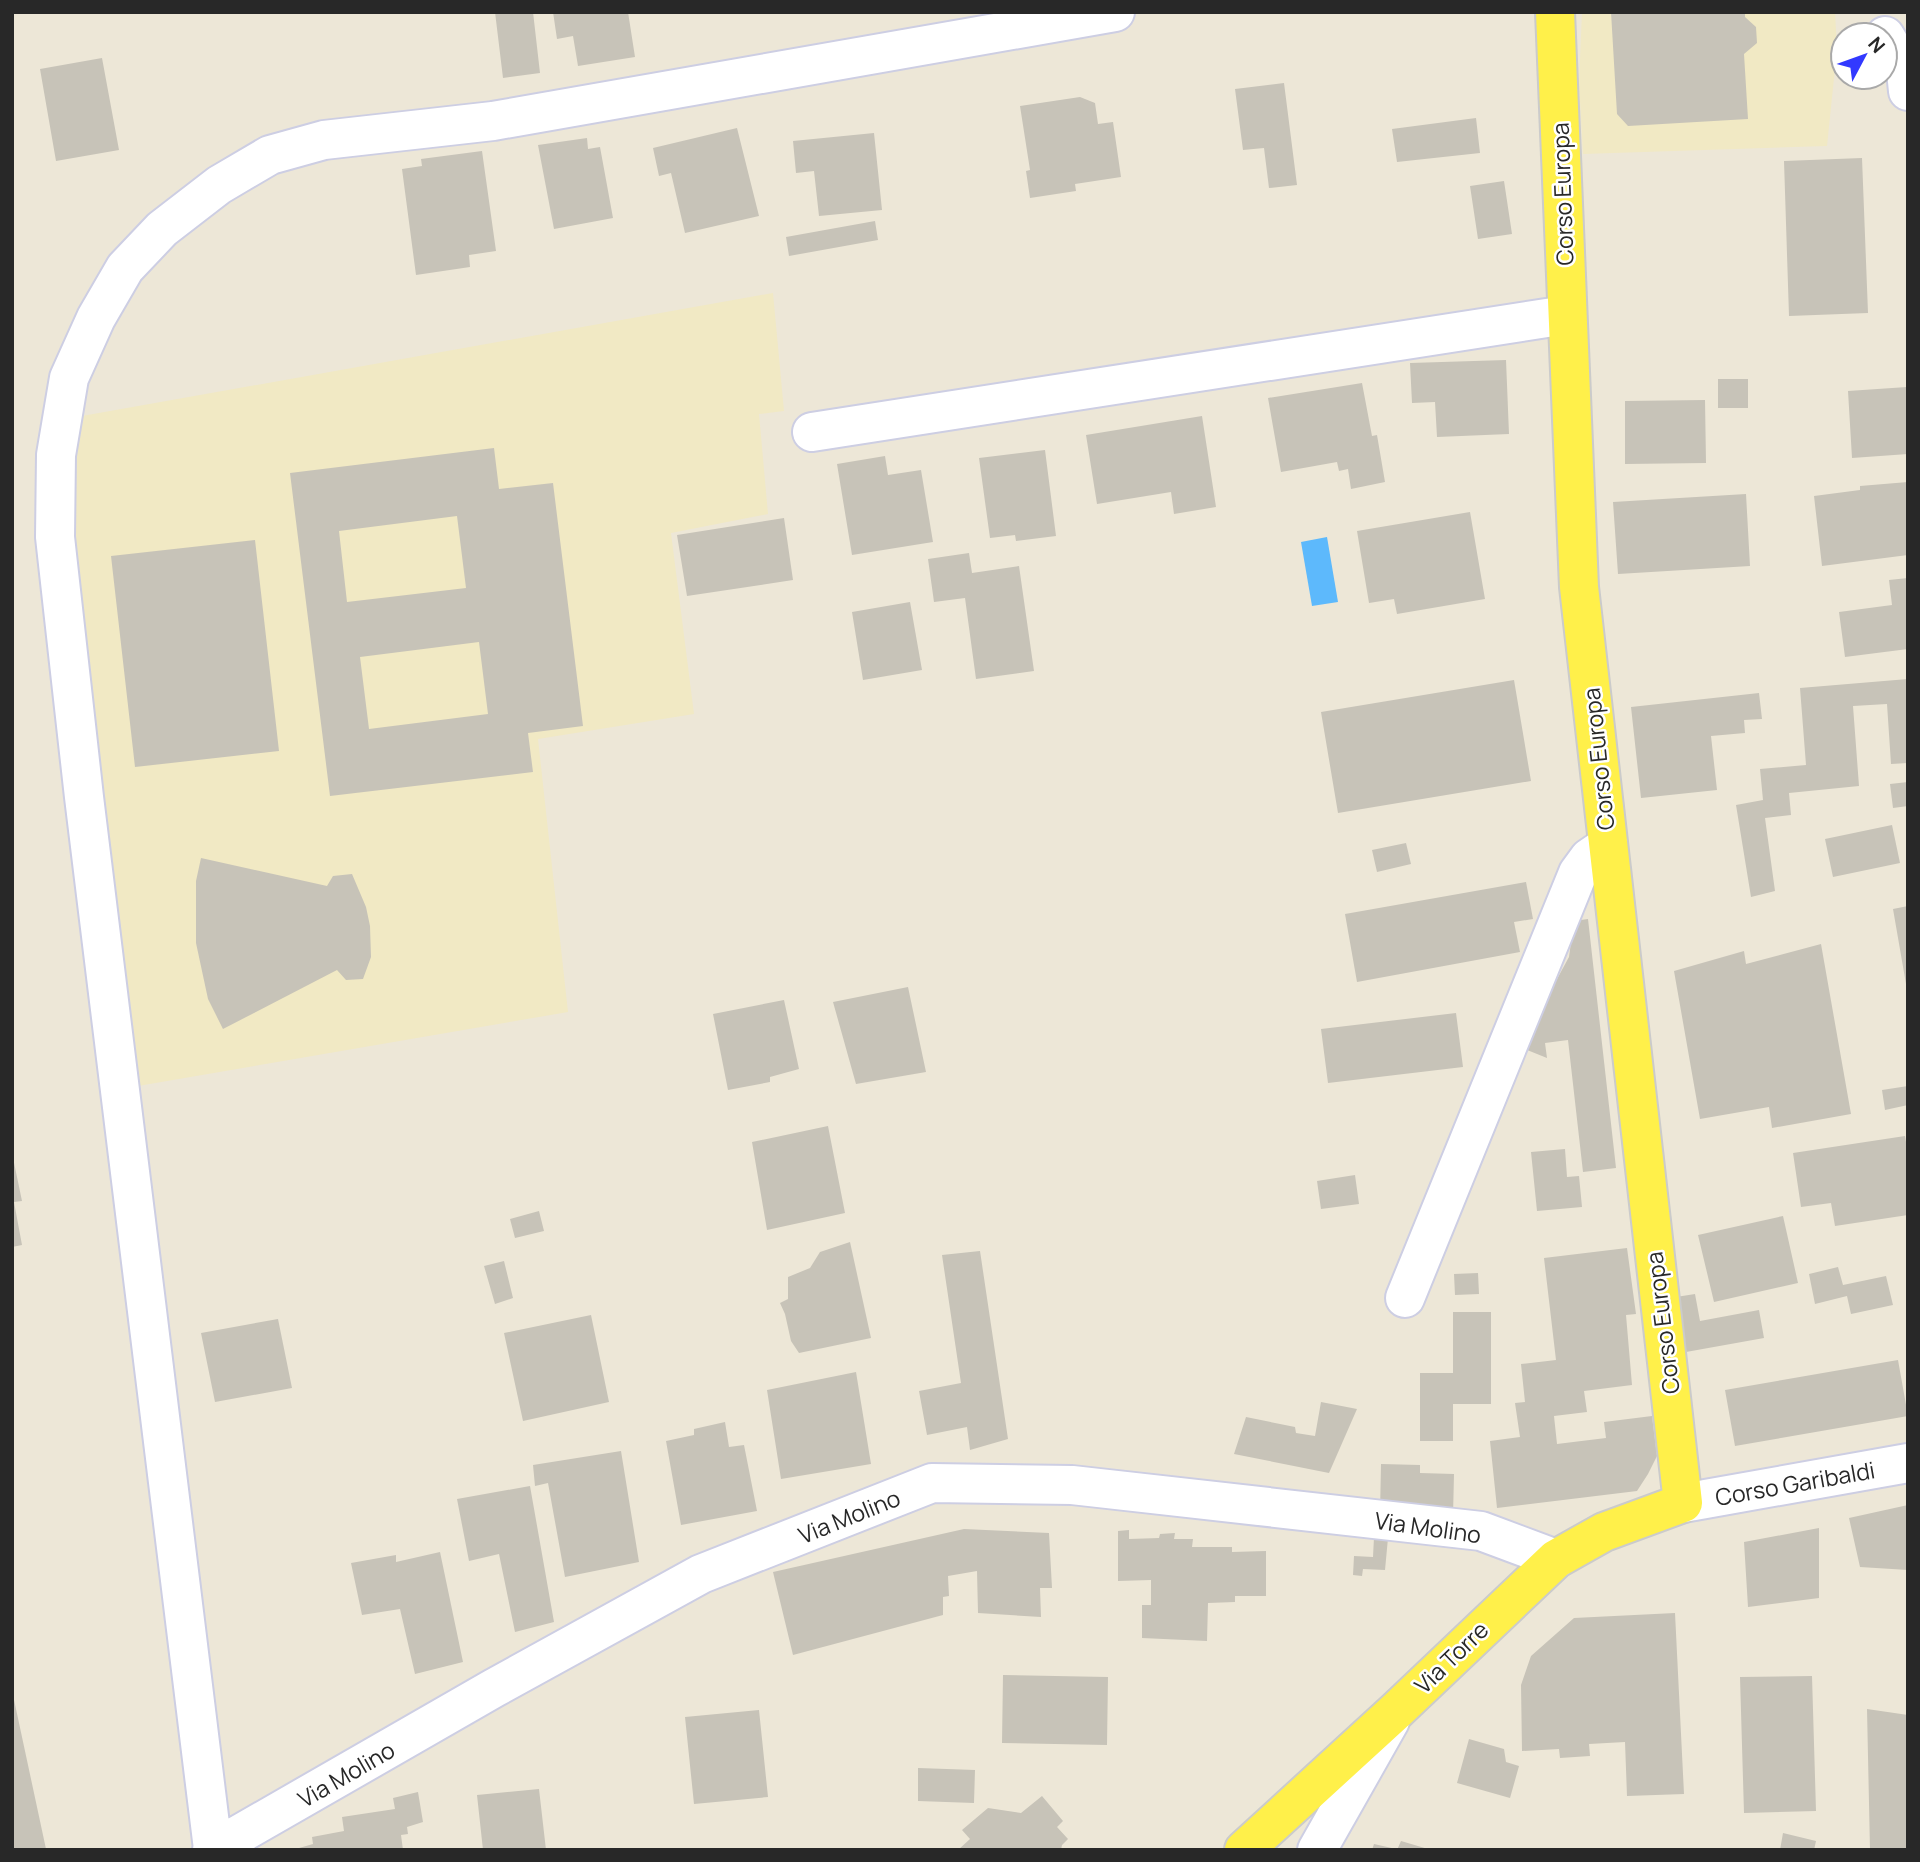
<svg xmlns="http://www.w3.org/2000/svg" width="1920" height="1862" viewBox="0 0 1920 1862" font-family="Manrope,sans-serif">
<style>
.education{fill:#f1e9c4}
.water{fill:#5db9fc}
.building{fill:#c7c3b8;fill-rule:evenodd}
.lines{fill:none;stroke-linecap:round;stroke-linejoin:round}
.minor-casing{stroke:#cdcee3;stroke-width:42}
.major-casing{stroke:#cbcbcb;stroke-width:42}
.minor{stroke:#fff;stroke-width:38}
.major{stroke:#fff04a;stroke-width:38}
.labels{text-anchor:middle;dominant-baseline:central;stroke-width:5;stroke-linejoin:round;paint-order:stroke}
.street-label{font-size:23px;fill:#282828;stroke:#fff}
</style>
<rect width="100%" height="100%" fill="#ede7d7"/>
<path class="education" d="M 1582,12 L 1835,12 L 1837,49 L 1827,146 L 1583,154 L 1579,83 Z
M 773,293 L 784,411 L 759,414 L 768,514 L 671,533 L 694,714 L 538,739 L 568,1012 L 138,1086 L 98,768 L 74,524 L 74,458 L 82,416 Z"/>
<path class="water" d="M 1327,537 L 1338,602 L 1312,606 L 1301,542 Z"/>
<path class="building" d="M 495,12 L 533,12 L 540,73 L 503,78 Z
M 553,12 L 628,12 L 635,57 L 578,66 L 573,36 L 557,39 Z
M 1611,12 L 1745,12 L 1745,17 L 1756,27 L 1757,43 L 1744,54 L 1748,119 L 1628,126 L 1617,114 Z
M 102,58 L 119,150 L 56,161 L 40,69 Z
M 1284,83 L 1297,185 L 1269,188 L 1264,148 L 1243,150 L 1235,89 Z
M 1080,97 L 1095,103 L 1098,124 L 1113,122 L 1121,177 L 1075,184 L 1076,191 L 1030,198 L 1026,171 L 1030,170 L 1020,106 Z
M 1476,118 L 1480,153 L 1397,162 L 1392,129 Z
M 737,128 L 759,216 L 685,233 L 671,173 L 659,176 L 653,148 Z
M 874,133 L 882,210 L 819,216 L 814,171 L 796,173 L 793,141 Z
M 587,138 L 588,149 L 600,147 L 613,218 L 554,229 L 538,145 Z
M 482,151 L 496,251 L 469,255 L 470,267 L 416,275 L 402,169 L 422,166 L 421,159 Z
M 1862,158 L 1868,313 L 1789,316 L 1784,161 Z
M 1504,181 L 1512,234 L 1478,239 L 1470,186 Z
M 875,221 L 878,240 L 789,256 L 786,237 Z
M 1506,360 L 1509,434 L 1437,437 L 1435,402 L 1412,403 L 1410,363 Z
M 1718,379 L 1748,379 L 1748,408 L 1718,408 Z
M 1362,383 L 1372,436 L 1377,435 L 1385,482 L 1351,489 L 1348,469 L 1339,471 L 1337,462 L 1281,472 L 1268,398 Z
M 1907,387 L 1908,454 L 1852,458 L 1848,391 Z
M 1705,400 L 1706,463 L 1625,464 L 1625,401 Z
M 1202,416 L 1216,507 L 1174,514 L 1171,492 L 1097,504 L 1086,435 Z
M 494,448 L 499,489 L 553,483 L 583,726 L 528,733 L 533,772 L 330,796 L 290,473 ZM 457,516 L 466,588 L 347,602 L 339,531 ZM 479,642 L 488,714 L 369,729 L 360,657 Z
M 1045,450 L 1056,536 L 1016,541 L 1015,535 L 990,538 L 979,458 Z
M 885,456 L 888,475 L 921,470 L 933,542 L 852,555 L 837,464 Z
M 1908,482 L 1908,555 L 1822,566 L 1814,496 L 1860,490 L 1860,486 Z
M 1746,494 L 1750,566 L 1618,574 L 1613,502 Z
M 1470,512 L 1485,599 L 1397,614 L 1394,599 L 1369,603 L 1357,531 Z
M 784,518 L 793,580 L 687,596 L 677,535 Z
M 255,540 L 279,751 L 135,767 L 111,556 Z
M 969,553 L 972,573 L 1019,566 L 1034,671 L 976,679 L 965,598 L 934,602 L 928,559 Z
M 1908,578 L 1908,649 L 1845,657 L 1839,612 L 1892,605 L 1889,580 Z
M 910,602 L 922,670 L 863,680 L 852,612 Z
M 1908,679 L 1908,763 L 1891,764 L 1887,704 L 1853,706 L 1859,786 L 1789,793 L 1791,815 L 1765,818 L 1775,891 L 1751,897 L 1736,805 L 1763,800 L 1760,769 L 1806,765 L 1800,688 Z
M 1514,680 L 1531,781 L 1338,813 L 1321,712 Z
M 1759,693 L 1762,719 L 1744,720 L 1745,733 L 1711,736 L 1717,790 L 1641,798 L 1631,707 Z
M 1908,782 L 1908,806 L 1893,808 L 1890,784 Z
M 1892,825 L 1900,863 L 1833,877 L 1825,839 Z
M 1406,843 L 1411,864 L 1377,872 L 1372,850 Z
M 201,858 L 327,886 L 333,876 L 352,874 L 366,907 L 370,926 L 371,957 L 363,979 L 346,980 L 337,970 L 223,1029 L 208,999 L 196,943 L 196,881 Z
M 1526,882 L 1533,919 L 1514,922 L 1520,952 L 1357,982 L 1345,914 Z
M 1908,906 L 1908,984 L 1906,984 L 1893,909 Z
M 1588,919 L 1616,1168 L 1583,1172 L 1568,1040 L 1545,1043 L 1547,1058 L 1520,1047 L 1569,957 L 1574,921 Z
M 1821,944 L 1851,1114 L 1772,1128 L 1769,1107 L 1700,1119 L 1674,971 L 1744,951 L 1746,964 Z
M 908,987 L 926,1072 L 856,1084 L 833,1002 Z
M 784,1000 L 799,1069 L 770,1077 L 770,1082 L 728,1090 L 713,1014 Z
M 1456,1013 L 1463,1067 L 1328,1083 L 1321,1029 Z
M 1908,1086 L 1908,1105 L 1885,1110 L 1882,1090 Z
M 828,1126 L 845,1213 L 767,1230 L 752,1142 Z
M 1905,1136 L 1908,1154 L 1908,1215 L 1835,1226 L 1831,1203 L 1801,1207 L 1793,1153 Z
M 1565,1149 L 1567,1177 L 1579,1176 L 1582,1207 L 1537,1211 L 1531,1152 Z
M 12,1153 L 22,1201 L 14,1202 L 22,1245 L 12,1247 Z
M 1355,1175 L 1359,1204 L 1321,1209 L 1317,1181 Z
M 539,1211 L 544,1231 L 515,1238 L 510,1219 Z
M 1783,1216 L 1798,1283 L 1714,1302 L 1698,1235 Z
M 850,1242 L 871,1338 L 799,1353 L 791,1341 L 785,1314 L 780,1303 L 788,1299 L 788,1277 L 810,1268 L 820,1252 Z
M 1627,1248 L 1636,1314 L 1626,1315 L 1632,1385 L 1584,1391 L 1587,1412 L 1554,1416 L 1557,1444 L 1606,1438 L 1604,1422 L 1652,1416 L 1657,1456 L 1648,1474 L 1637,1491 L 1497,1508 L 1490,1441 L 1520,1437 L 1515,1403 L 1525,1402 L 1521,1364 L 1556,1360 L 1544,1258 Z
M 980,1251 L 1008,1439 L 970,1450 L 967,1427 L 927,1435 L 919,1391 L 961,1383 L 942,1255 Z
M 504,1261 L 513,1298 L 495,1304 L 484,1266 Z
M 1838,1267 L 1843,1285 L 1886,1276 L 1893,1305 L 1851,1314 L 1847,1296 L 1815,1304 L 1809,1274 Z
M 1478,1273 L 1479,1294 L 1455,1295 L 1454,1274 Z
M 1695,1294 L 1700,1321 L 1759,1310 L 1764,1338 L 1686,1352 L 1676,1297 Z
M 1453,1312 L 1491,1312 L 1491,1404 L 1453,1404 L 1453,1441 L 1420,1441 L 1420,1373 L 1453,1373 Z
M 591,1315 L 609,1402 L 523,1421 L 504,1333 Z
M 278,1319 L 292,1388 L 215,1402 L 201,1333 Z
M 1898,1360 L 1908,1416 L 1735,1446 L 1725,1390 Z
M 856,1372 L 871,1464 L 781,1479 L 767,1390 Z
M 1321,1402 L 1357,1409 L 1329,1473 L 1234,1454 L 1246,1417 L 1295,1427 L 1296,1433 L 1315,1436 Z
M 725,1422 L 729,1447 L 744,1445 L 757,1511 L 681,1525 L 666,1441 L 694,1435 L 694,1429 Z
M 621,1451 L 639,1562 L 565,1577 L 548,1483 L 535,1486 L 533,1465 Z
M 1381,1464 L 1420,1465 L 1420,1473 L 1454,1474 L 1453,1516 L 1380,1514 Z
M 530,1486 L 554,1622 L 515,1632 L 499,1554 L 469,1561 L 457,1499 Z
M 1908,1505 L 1908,1570 L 1860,1567 L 1849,1518 Z
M 1819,1528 L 1819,1598 L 1748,1607 L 1744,1542 Z
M 964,1529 L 1049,1533 L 1052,1588 L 1040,1588 L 1041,1617 L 978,1613 L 977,1571 L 948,1576 L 949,1596 L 943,1597 L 943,1615 L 793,1655 L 773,1572 Z
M 1129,1530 L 1129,1539 L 1159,1538 L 1160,1534 L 1175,1533 L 1174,1539 L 1193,1539 L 1192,1547 L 1232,1547 L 1232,1552 L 1266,1551 L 1266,1596 L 1235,1596 L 1235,1602 L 1208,1603 L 1207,1641 L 1142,1638 L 1142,1605 L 1151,1605 L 1151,1580 L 1118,1581 L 1118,1531 Z
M 1374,1537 L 1388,1538 L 1385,1570 L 1363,1569 L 1362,1576 L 1353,1575 L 1354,1556 L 1373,1557 Z
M 440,1552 L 463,1662 L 415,1674 L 400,1609 L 362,1615 L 351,1563 L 396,1555 L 396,1562 Z
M 1675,1613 L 1684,1794 L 1627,1796 L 1625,1742 L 1589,1744 L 1590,1756 L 1560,1758 L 1559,1749 L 1522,1751 L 1521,1685 L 1531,1656 L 1574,1618 Z
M 1003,1675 L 1108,1677 L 1107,1745 L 1002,1743 Z
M 1812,1676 L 1816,1811 L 1744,1813 L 1740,1677 Z
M 12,1695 L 13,1695 L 46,1849 L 12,1850 Z
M 1867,1709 L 1908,1715 L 1908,1850 L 1870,1850 Z
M 759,1710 L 768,1797 L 694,1804 L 685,1717 Z
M 1469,1739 L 1504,1749 L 1506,1762 L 1519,1766 L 1510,1798 L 1457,1783 Z
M 918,1768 L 975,1770 L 974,1803 L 918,1801 Z
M 539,1789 L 546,1850 L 483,1850 L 477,1795 Z
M 418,1792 L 423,1822 L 407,1827 L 408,1834 L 401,1835 L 403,1850 L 292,1850 L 313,1844 L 312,1837 L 344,1831 L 342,1817 L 395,1809 L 393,1798 Z
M 1042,1796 L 1063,1821 L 1057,1827 L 1068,1839 L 1062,1845 L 1061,1850 L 958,1850 L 970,1839 L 962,1830 L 988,1808 L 1021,1813 Z
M 1783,1833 L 1816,1841 L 1814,1850 L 1780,1850 Z
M 1401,1841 L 1428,1849 L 1428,1850 L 1397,1850 Z
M 1374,1844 L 1396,1849 L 1395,1850 L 1372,1850 Z"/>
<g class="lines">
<defs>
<path id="minor" d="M 1885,36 L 1906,71 L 1908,91
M 812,432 L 1566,315
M 1405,1298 L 1578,873 L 1589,858 L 1608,845
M 1683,1503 L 1908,1463
M 213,1849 L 84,797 L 55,537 L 56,455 L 69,378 L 96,318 L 125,268 L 162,229 L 219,185 L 270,155 L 324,140 L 493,121 L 1115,12
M 212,1850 L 494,1688 L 701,1574 L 932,1483 L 1072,1485 L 1481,1531 L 1556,1559
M 1317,1850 L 1390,1721"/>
<path id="major" d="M 1244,1850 L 1397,1710 L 1556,1559 L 1604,1532 L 1683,1503 L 1579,587 L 1555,12"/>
</defs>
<use href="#minor" class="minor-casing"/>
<use href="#major" class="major-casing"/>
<use href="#minor" class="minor"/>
<use href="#major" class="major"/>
</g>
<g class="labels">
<g class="street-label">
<text transform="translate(1562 194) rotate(-92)">Corso Europa</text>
<text transform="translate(1598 759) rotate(-96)">Corso Europa</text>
<text transform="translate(1662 1323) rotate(-97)">Corso Europa</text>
<text transform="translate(1795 1483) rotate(-10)">Corso Garibaldi</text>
<text transform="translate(849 1516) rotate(-22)">Via Molino</text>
<text transform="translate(1428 1527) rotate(8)">Via Molino</text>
<text transform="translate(1451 1657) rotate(-44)">Via Torre</text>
<text transform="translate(346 1774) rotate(-30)">Via Molino</text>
</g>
</g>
<rect width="1920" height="1862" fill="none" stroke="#282828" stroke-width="28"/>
<g transform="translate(1864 56) rotate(49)"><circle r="33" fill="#ffffff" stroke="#a9a9a9" stroke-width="2"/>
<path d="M0-5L12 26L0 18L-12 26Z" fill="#3239ff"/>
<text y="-10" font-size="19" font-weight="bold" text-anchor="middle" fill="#282828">N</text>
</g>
</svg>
